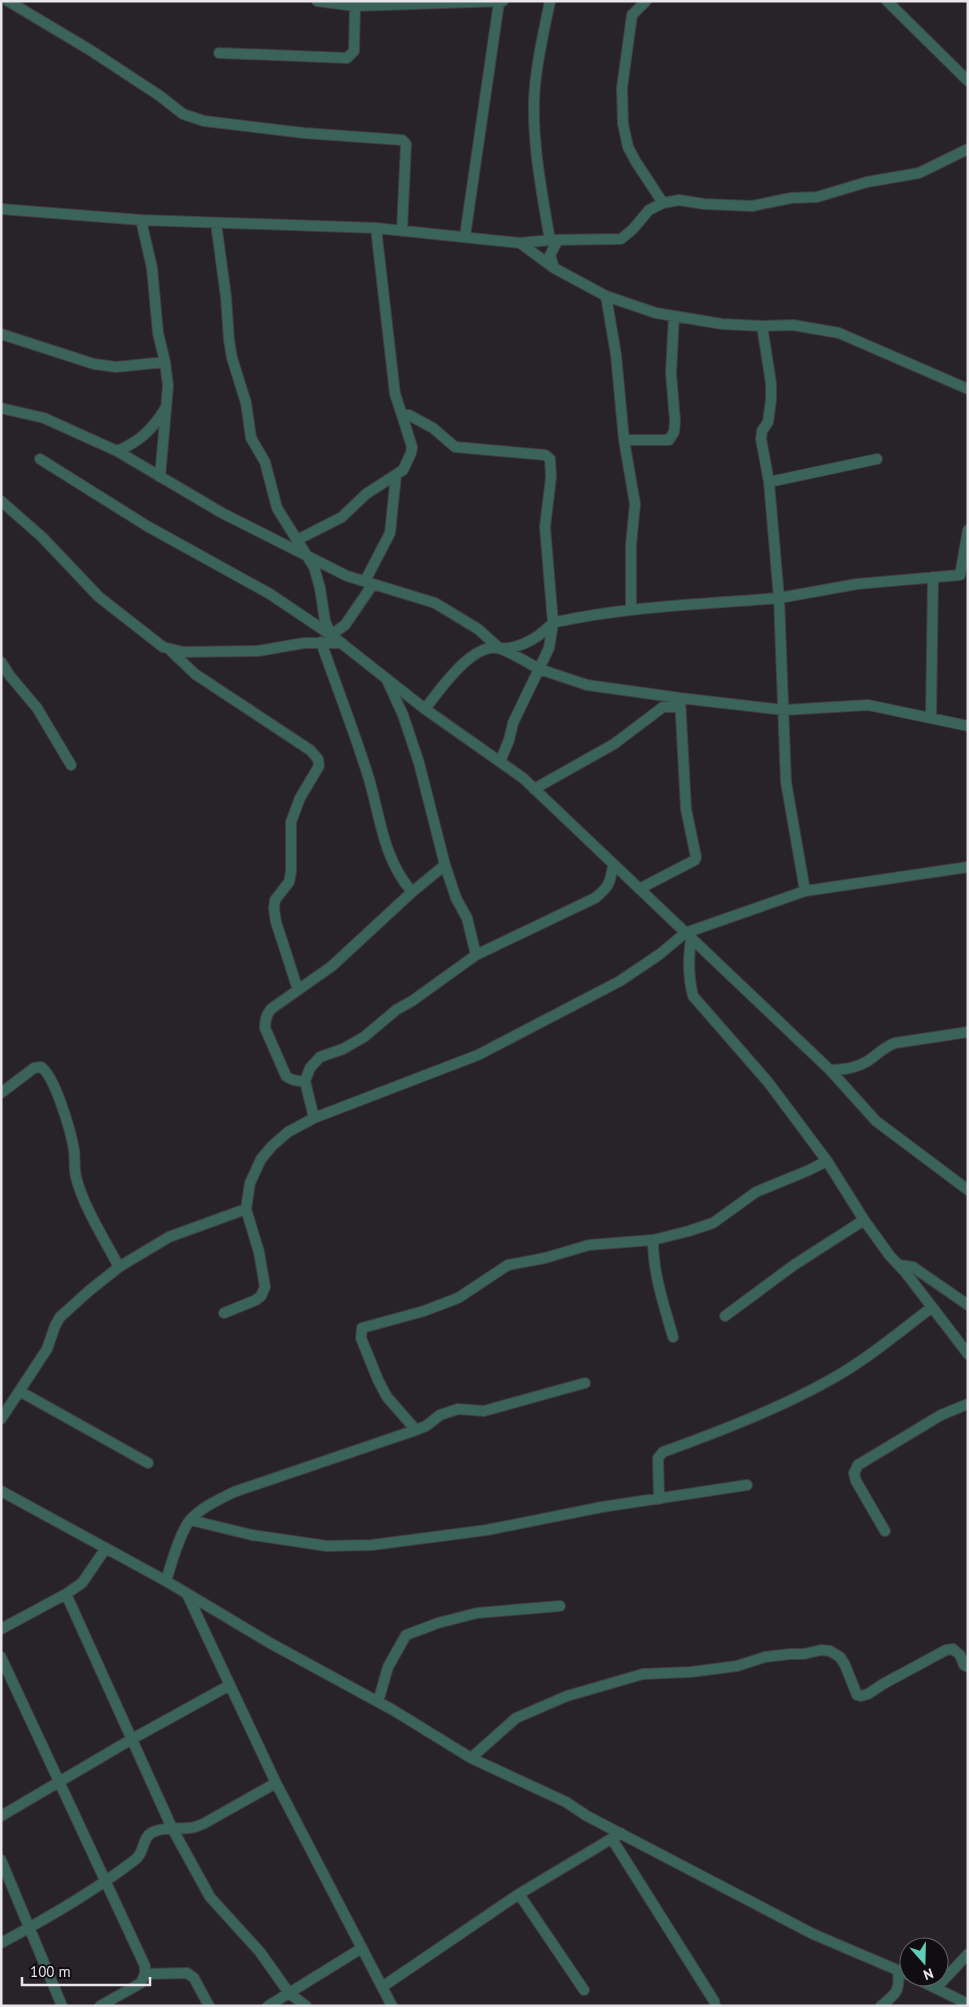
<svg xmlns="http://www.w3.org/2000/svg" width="969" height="2007" viewBox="0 0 969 2007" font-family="'PT Sans',sans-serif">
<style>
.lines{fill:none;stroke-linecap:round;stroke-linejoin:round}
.minor-casing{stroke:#423e42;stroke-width:12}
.minor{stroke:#3a635a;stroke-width:10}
</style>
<rect width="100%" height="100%" fill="#272327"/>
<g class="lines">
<defs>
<path id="minor" d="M 8,1 L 90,50 L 160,96 L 183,114 L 204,121 L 304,133 L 402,140 L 406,144 L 402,230
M 317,1 L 355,6 L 503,1
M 646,1 L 632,15 L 622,88 L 623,124 L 628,147 L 636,162 L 663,203
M 887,1 L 968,81
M 219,53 L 347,58 L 354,51 L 355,6
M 1,209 L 141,220 L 376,228 L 520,243 L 554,268 L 606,296 L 656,313 L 722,324 L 762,326 L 793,325 L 839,333 L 968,389
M 141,220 L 152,268 L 158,333 L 165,362 L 168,386 L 160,477
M 376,228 L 395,394 L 402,415 L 409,415 L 433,428 L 455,447 L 545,455 L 550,459 L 551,477 L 545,527 L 553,623 L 549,648 L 539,669 C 527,662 514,654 501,649 C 474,639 439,691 425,709
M 465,236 L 499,2
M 550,240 C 541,189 529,127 536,77 C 539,51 545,26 550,1
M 520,243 L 550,240 L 621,239 L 633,229 L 649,210 L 663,203 L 679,200 L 704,204 L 752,206 L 791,198 L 817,197 L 867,182 L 919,173 L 968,149
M 554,268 L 550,255 L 558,240
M 606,296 L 616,355 L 624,440 L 635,504 L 631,545 L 631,610
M 762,326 L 771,383 L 771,400 L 768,422 L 762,431 L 761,439 L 769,482 L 779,598 L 857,584 L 960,575 L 968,530
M 1,334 L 94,364 L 116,367 L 165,362
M 1,408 L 44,418 L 117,451 L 222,513 L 347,576 L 435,603 L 478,629 L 499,648 C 514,650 533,641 544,631 C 548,628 551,624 556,622 C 629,606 705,604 779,598 L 786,782 L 805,891
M 624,440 L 669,440 L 674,432 L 675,421 L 671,373 L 674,316
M 117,451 C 139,442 152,430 165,409
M 40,459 L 147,526 L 270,594 L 331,635 L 325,621 L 320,588 L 314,567 L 277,508 L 265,462 L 251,438 L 246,403 L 232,358 L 229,340 L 226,297 L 216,223
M 769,482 L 877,459
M 1,501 L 42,537 L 99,597 L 163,647 L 183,652 L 258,651 L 304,643 L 342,643
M 297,540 L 342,517 L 366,494 L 403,470 L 411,453 L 412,447 L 402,415
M 365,581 L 390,533 L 396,475
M 331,635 L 425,709 L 523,778 L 830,1070 L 876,1121 L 968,1190
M 321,642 C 337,688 355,733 369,779 C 381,820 383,858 412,892
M 330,642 L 331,635 L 345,625 L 373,584
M 170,650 L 195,674 L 310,750 L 318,759 L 319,766 L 300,798 L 291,822 L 291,872 L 289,882 L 275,900 L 274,909 L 276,922 L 298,990
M 1,662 L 10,676 L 37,708 L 71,765
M 387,680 L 403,715 L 419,763 L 445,865 L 456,898 L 467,918 L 476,955
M 931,718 L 933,577
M 500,762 L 509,740 L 513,723 L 539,669 L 587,685 L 680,698 L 784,710 L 868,705 L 968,726
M 534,789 L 614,744 L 663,707 L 680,707
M 641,888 L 695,860 L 696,857 L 686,809 L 680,698
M 691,939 C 688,960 688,976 693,996 L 768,1082 L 827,1161 L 864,1220 L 890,1256 L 906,1273 L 968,1354
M 830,1070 C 845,1070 859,1068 872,1058 C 880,1052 886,1046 895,1043 L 968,1032
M 305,1081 C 297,1081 292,1081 286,1076 L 265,1028 C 265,1020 266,1015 271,1009 L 332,966 L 412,892 L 445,865
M 1,1093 L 34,1068 L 41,1067 C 55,1076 71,1132 74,1150 C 75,1159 74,1169 76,1177 C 83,1206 105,1240 119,1267
M 314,1118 L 305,1081 L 310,1068 L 320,1057 L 343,1049 L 364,1037 L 396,1010 L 412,1001 L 476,955 L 595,898 C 609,887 610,883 613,866
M 653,1240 C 653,1274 664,1305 673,1337
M 899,1265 L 913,1267 L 968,1305
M 224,1313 L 256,1300 L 261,1296 L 265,1287 L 259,1252 L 246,1209 L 250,1183 L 261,1159 L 272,1146 L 288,1132 L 314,1118 L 478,1055 L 620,981 L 660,954 L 685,933 L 805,891 L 968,867
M 725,1316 L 794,1265 L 864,1220
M 21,1392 L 148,1463
M 1,1419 L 47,1349 L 55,1326 L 60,1317 L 90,1290 L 119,1267 L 169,1237 L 246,1209
M 416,1430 L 387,1397 L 378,1380 L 361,1338 L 362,1328 L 424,1311 L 458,1298 L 508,1265 L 545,1258 L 589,1245 L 653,1240 L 689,1231 L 713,1223 L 756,1192 L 807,1171 L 827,1161
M 1,1491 L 166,1581 L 270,1643 L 393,1710 L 471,1758 L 566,1802 L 587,1816 L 813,1934 L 909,1975
M 659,1499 L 658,1458 L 663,1452 C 718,1432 778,1409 828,1381 C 865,1361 898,1333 931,1308
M 190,1520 L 252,1535 L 327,1546 L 372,1545 L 487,1530 L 602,1507 L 747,1485
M 885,1531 L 856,1481 L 854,1473 L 858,1465 L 941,1415 L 968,1404
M 166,1581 C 171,1565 180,1531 191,1519 C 202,1507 220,1499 234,1492 L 416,1430 L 426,1426 L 440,1415 L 458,1409 L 484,1411 L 585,1383
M 66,1594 L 172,1828 L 210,1897 L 260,1952 L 289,1993 L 306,2006
M 187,1594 L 276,1783 L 392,2006
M 1,1629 L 66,1594 L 82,1583 L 106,1548
M 1,1657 L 145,1966 L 145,1974 L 141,1983 L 100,2006
M 378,1702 L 388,1667 L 406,1635 L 438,1623 L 477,1613 L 560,1606
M 471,1758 L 516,1718 L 567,1696 L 643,1674 L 691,1672 L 737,1666 L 765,1657 L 790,1654 L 804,1654 L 821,1650 L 830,1651 L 840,1657 L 845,1665 L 857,1695 L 861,1696 L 868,1694 L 883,1684 L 946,1650 L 953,1649 L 960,1655 L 964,1665 L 968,1667
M 1,1816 L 132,1739 L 230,1685
M 612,1839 L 714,2001 L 715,2006
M 1,1860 L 62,2006
M 519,1894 L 584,1990
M 1,1943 C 46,1919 96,1890 136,1859 C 145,1851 142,1839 151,1833 C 161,1827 177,1829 189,1828 C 194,1828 199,1825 203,1824 L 276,1783
M 145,1974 L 187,1973 L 194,1978 L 209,2006
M 913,1977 L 968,2004
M 382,1987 L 519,1894 L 621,1833
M 937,1987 L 968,1954
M 268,2006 L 362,1948
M 881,2006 C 897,1993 900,1991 898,1970"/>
</defs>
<use href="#minor" class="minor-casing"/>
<use href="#minor" class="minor"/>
</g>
<rect width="969" height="2007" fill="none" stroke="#e9e6e9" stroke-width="5"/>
<g transform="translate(924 1962) rotate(160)"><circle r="24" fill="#0f0d0f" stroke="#666466"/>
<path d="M0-4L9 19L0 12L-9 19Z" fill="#5eceb8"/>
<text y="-8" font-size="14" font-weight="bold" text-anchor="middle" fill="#e9e6e9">N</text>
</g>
<path d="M22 1977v8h128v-8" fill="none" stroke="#e9e6e9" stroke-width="2.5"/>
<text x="30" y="1977" font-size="15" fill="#e9e6e9" stroke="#0f0d0f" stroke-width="4" paint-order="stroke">100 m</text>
</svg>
